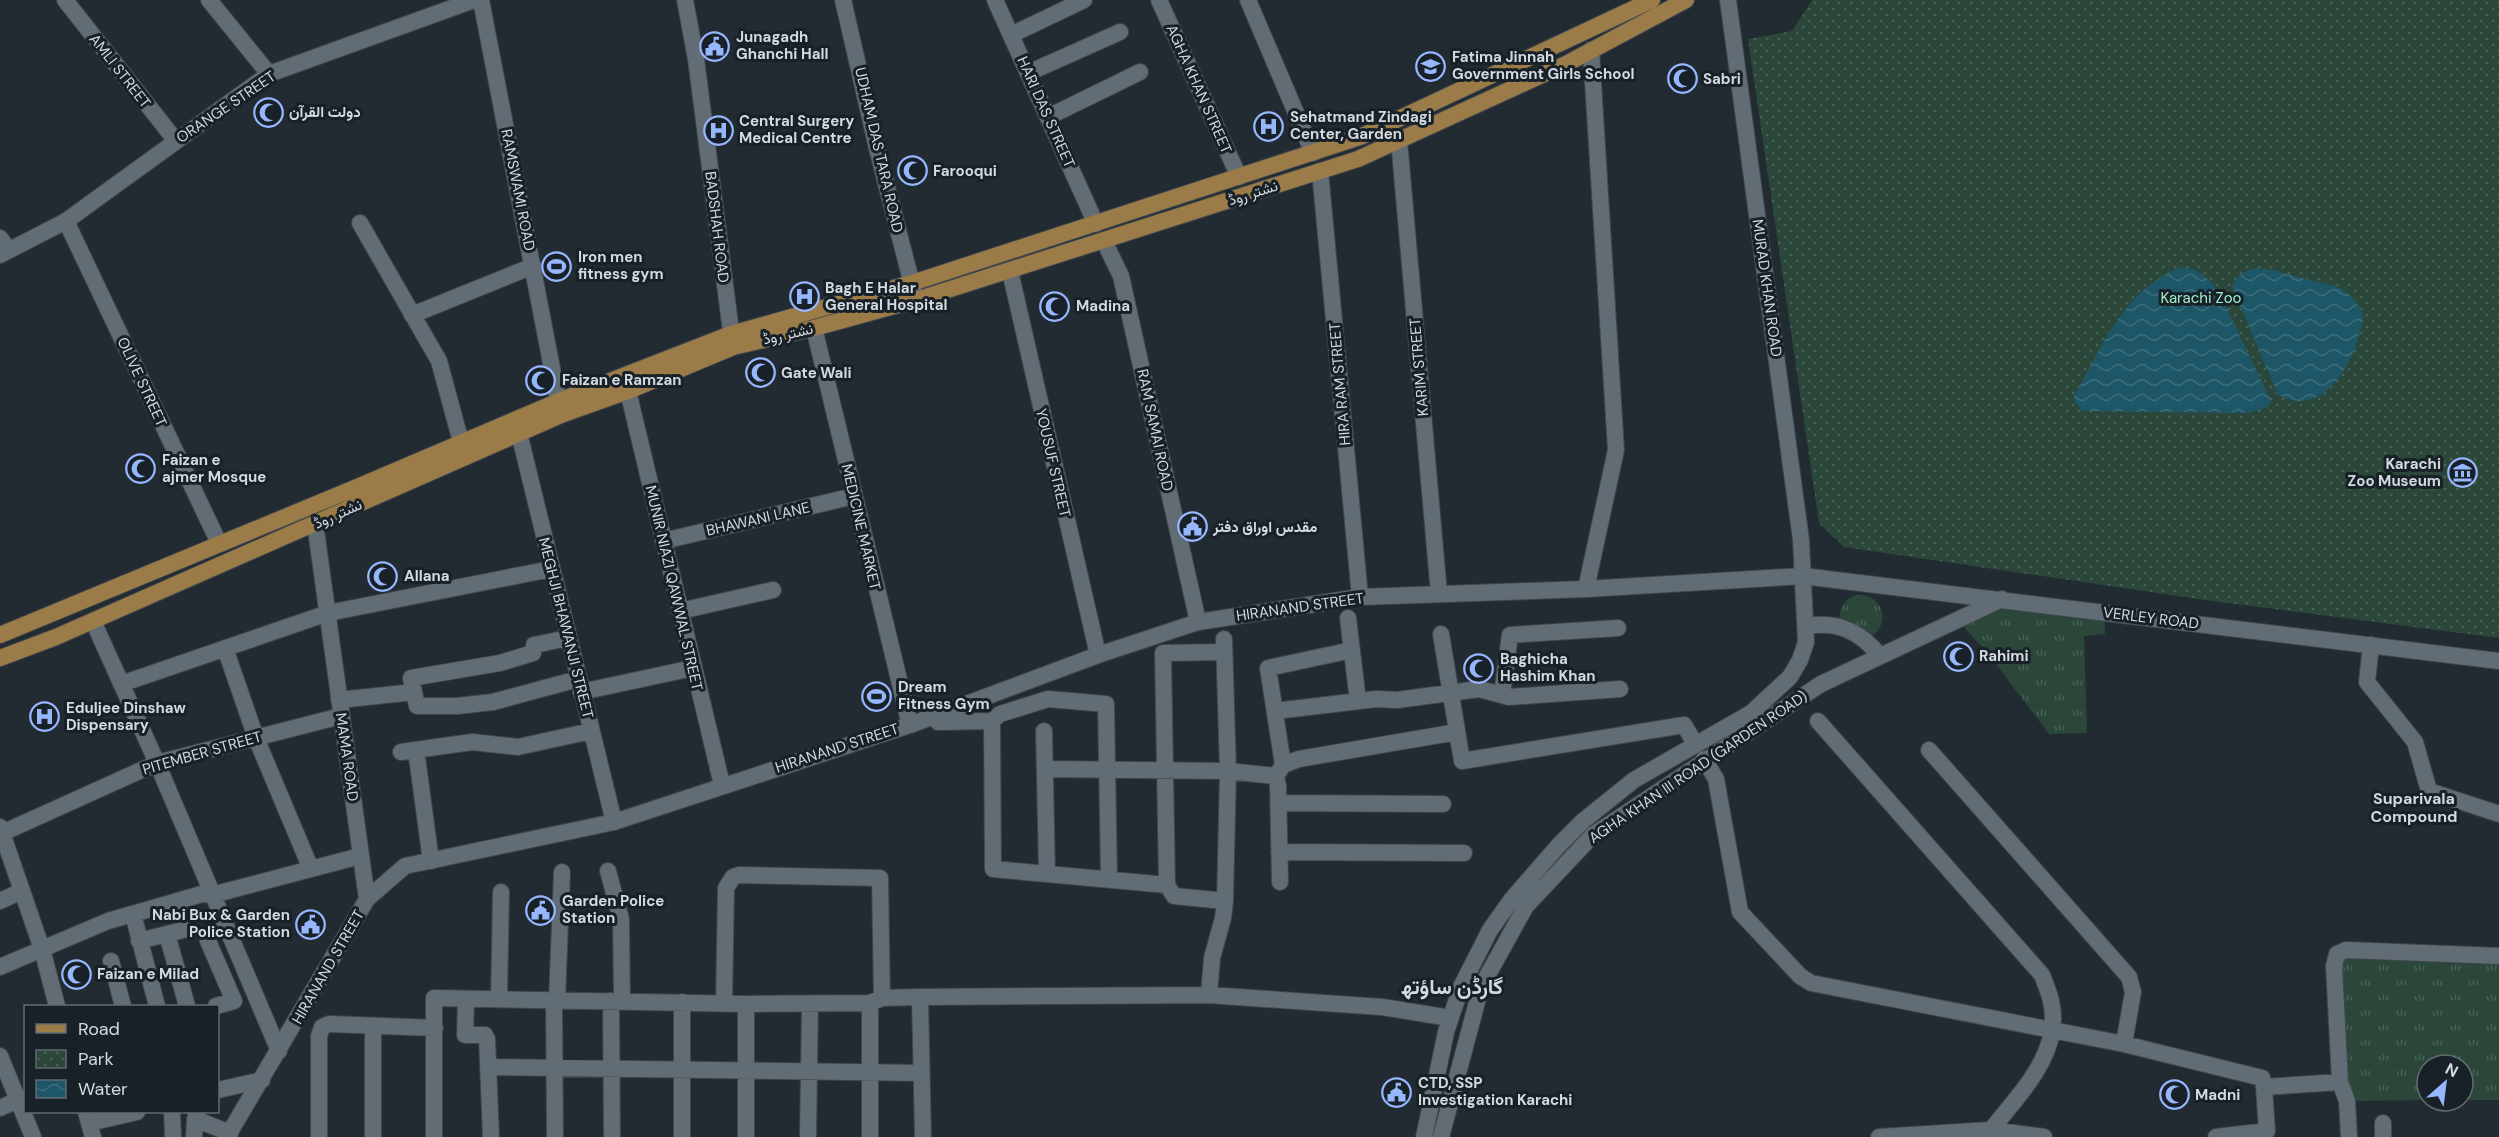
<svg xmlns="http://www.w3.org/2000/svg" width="2499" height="1137" viewBox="0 0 2499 1137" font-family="'DM Sans',Vazirmatn,sans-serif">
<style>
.grass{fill:url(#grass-tufts)}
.park{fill:url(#park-dots)}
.water{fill:url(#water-waves)}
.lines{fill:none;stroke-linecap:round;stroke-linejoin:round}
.minor-casing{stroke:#3f464c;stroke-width:18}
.tertiary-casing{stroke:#3f464c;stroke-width:18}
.secondary-casing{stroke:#3f464c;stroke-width:18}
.primary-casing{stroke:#3f464c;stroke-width:18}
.minor{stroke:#626c74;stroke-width:16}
.tertiary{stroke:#626c74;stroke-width:16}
.secondary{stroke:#626c74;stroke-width:16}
.primary{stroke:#9b7c49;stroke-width:16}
.labels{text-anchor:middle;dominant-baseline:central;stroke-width:6;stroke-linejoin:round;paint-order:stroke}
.poi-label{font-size:15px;font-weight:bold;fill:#d3d9de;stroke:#182128;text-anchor:start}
.street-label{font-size:15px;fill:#d3d9de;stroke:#182128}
.park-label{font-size:15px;fill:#a0f0ca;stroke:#182128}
.neighbourhood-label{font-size:16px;font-weight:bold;fill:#d3d9de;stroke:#182128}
.district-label{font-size:21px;font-weight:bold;fill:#d3d9de;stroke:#182128}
</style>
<defs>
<pattern id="grass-tufts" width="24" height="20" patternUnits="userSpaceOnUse" patternTransform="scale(1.5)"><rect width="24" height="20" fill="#2a473a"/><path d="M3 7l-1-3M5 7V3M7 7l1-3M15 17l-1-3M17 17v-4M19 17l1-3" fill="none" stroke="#486156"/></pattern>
<pattern id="park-dots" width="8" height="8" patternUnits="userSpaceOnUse" patternTransform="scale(1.5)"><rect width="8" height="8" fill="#2a473a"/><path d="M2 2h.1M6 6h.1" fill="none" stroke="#486156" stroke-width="1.8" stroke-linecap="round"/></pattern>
<pattern id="water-waves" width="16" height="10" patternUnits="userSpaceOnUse" patternTransform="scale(1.5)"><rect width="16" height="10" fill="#1d5667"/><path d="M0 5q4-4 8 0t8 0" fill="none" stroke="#3d6e7c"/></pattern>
</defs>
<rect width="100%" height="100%" fill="#222a32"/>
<path class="grass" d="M 1856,595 C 1883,593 1893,624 1869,638 L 1839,622 C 1839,608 1844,600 1856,595 Z
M 2002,600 L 2104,612 L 2105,634 L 2084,636 L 2087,733 L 2049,734 L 1987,652 L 1957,620 Z
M 2341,958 L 2499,959 L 2499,1100 L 2463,1100 L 2463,1065 L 2427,1065 L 2427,1100 L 2347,1101 Z"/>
<path class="park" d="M 1812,0 L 2499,0 L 2499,638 L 2205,600 L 1844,547 L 1819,523 L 1748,39 L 1792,31 Z"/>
<path class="water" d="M 2182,267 C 2200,270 2209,278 2219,292 L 2271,401 L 2268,407 L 2248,413 L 2082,411 L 2073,399 C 2101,349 2123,289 2182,267 Z
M 2257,268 L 2272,270 L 2341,288 C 2351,295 2361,305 2363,318 C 2364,322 2361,327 2360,331 C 2352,366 2322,419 2278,395 L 2232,286 C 2239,274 2244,271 2257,268 Z"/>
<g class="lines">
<defs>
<path id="minor" d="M 65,0 L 176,141
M 209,0 L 269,74
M 685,0 L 696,59 L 733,347
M 843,0 L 877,148 L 916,300
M 995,0 L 1096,224
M 1159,0 L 1239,177
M 1248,0 L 1313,153
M 1011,35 L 1084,0
M 1028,73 L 1120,32
M 1048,117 L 1140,72
M 1399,140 L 1439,594
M 1320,171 L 1360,597
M 66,221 L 219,543
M 360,223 L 439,361 L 461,442
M 0,238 L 9,250
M 1104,241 L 1121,276 L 1198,622
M 1010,271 L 1098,655
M 412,315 L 533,266
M 814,328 L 910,725
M 628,391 L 722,785
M 519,433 L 614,822
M 663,541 L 854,496
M 1586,589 L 1616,450 L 1591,50
M 680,611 L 773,590
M 1348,618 L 1358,701
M 93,621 L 157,763 L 279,1051
M 1807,626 C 1837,621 1860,631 1879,655
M 1441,634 L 1462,761 L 1684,725 L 1696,745
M 2371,645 L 2367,682 L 2415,742 L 2429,791 L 2499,814
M 225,648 L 256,738 L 311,869
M 121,684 L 328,613 L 551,569
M 414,692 L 417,706 L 457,706 L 493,702 L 578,679
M 581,692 L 693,668
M 1502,695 L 1510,635 L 1618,628
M 339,700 L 414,692 L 411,678 L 500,663 L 533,653 L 534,645 L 568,638
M 1275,711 L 1376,699 L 1397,700 L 1479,689 L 1509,697 L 1620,689
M 992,721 L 993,869 L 1167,885 L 1174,896 L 1225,901
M 1818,721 L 2042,975 C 2045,983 2049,992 2051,1001 C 2063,1052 2020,1093 1991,1130
M 938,722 L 992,721 L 1000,714 L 1048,699 L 1106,704 L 1109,879
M 1044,731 L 1047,873
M 416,750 L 431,861
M 1929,750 L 2129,977 L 2133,992 L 2124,1044
M 401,752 L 472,742 L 518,747 L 591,731
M 1704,759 L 1716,779 L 1740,912 L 1800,976 L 1811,983 L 2124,1044 L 2262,1078 L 2264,1087
M 1283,765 L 1268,668 L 1352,650
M 1046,769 L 1228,771 L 1276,776 L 1278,786 L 1280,882
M 1276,776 L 1283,765 L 1299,759 L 1457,732
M 1278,803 L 1443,804
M 0,834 L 157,763 L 341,716
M 1279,852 L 1464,853
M 608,871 L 621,919 L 622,1001
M 1167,885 L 1163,653 L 1224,652
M 0,901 L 22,891
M 133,914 L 157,1006
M 167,934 L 187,1006
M 139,941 L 187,929
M 208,941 L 234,1001 L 216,1006
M 111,961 L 123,1006
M 0,967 L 108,921 L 202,894 L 212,895 L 360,856
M 1209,995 L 1212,958 L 1223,918 L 1225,901 L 1228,771 L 1224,639
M 920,997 L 923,1137
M 466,999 L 465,1035 L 485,1035 L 487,1039 L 491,1137
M 499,999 L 501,892
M 554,1000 L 555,1137
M 557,1000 L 562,872
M 611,1001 L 612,1137
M 724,1003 L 726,888 L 733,877 L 739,875 L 880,878 L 882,998
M 870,1003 L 870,1137
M 0,1056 L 33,1137
M 488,1067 L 922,1073
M 218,1090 L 262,1080
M 0,1108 L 18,1100
M 172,1112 L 173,1137
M 197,1112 L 195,1119 L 230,1133
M 89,1123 L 137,1112
M 2383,1123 L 2383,1137
M 194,1137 L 195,1119
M 319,1137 L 319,1036 L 322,1027 L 329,1024 L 435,1028
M 373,1137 L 373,1027
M 434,1137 L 434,998 L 746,1004 L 870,1003 L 882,998 L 920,997 L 1209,995 L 1382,1007 L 1450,1018
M 682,1137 L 682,1002
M 746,1137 L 746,1004
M 808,1137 L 810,1004
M 1879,1137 L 1991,1130 L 2044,1137
M 2216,1137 L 2267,1131 L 2264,1087 L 2340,1082
M 2349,1137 L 2347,1101 L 2340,1082 L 2334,966 L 2337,954 L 2346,950 L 2499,956"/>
<path id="tertiary" d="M 0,255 L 66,221 L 269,74 L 474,0
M 315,523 L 367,899
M 0,827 L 42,949 L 57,1006
M 86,1112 L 93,1137
M 227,1137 L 367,899 L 405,866 L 614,822 L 910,725 L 1098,655 L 1198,622 L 1360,597 L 1586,589 L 1803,576"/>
<path id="secondary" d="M 481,0 L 561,415
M 1803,576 L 2499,661
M 1424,1137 L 1446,1032 L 1461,987 L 1490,930 L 1512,899 L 1559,845 L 1583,821 L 1634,780 L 1751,713 L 1790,677 L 1800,660 L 1806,642 L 1801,540 L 1728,0
M 1441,1137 L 1481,987 L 1526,906 L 1593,835 L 1821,684 L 2002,599"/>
<path id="primary" d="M 0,635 L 355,488 L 559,401 L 731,334 L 912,283 L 1360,137 L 1652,0
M 0,658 L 56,637 L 561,415 L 628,391 L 733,347 L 814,328 L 916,300 L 1358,159 L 1566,64 L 1686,0"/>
</defs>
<use href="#minor" class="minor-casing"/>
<use href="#tertiary" class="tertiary-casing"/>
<use href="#secondary" class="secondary-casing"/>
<use href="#primary" class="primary-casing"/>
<use href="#minor" class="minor"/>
<use href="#tertiary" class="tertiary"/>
<use href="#secondary" class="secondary"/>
<use href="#primary" class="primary"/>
</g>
<defs>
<symbol id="civic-ring" viewBox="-11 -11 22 22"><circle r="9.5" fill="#182128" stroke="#96b6fd" stroke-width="1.5"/><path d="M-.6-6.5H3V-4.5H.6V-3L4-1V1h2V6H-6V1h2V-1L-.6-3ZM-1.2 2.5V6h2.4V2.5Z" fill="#96b6fd"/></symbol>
<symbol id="university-ring" viewBox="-11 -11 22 22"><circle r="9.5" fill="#182128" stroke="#96b6fd" stroke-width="1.5"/><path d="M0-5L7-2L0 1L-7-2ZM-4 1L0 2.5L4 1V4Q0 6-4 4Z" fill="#96b6fd"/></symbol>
<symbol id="mosque-ring" viewBox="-11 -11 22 22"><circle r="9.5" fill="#182128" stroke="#96b6fd" stroke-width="1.5"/><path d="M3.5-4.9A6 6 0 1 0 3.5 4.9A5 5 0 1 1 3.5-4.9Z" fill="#96b6fd"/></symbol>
<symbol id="hospital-ring" viewBox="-11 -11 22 22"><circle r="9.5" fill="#182128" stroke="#96b6fd" stroke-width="1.5"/><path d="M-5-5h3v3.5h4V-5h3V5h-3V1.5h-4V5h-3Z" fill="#96b6fd"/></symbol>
<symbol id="stadium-ring" viewBox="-11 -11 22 22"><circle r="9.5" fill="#182128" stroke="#96b6fd" stroke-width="1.5"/><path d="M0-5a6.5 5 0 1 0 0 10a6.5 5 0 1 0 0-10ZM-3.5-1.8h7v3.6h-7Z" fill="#96b6fd"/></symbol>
<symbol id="museum-ring" viewBox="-11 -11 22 22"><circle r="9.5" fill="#182128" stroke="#96b6fd" stroke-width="1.5"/><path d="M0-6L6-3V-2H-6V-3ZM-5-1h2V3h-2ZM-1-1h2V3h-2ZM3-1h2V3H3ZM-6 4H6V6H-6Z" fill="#96b6fd"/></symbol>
</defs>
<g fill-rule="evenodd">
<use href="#civic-ring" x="698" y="30" width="33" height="33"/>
<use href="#university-ring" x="1414" y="50" width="33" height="33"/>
<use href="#mosque-ring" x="1666" y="62" width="33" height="33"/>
<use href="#mosque-ring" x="252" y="96" width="33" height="33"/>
<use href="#hospital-ring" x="1252" y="110" width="33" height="33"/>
<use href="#hospital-ring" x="702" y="114" width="33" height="33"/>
<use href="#mosque-ring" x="896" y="154" width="33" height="33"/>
<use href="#stadium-ring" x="540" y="250" width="33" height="33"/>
<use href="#hospital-ring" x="788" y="280" width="33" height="33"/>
<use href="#mosque-ring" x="1038" y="290" width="33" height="33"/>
<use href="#mosque-ring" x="744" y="356" width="33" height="33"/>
<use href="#mosque-ring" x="524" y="364" width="33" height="33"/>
<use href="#mosque-ring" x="124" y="452" width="33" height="33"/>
<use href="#museum-ring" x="2446" y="456" width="33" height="33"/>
<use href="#civic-ring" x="1176" y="510" width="33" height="33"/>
<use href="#mosque-ring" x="366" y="560" width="33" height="33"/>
<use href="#mosque-ring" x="1942" y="640" width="33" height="33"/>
<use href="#mosque-ring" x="1462" y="652" width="33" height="33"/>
<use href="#stadium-ring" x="860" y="680" width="33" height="33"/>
<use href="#hospital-ring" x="28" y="700" width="33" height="33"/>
<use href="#civic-ring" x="524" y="894" width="33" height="33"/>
<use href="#civic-ring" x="294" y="908" width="33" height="33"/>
<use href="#mosque-ring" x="60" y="958" width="33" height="33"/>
<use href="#civic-ring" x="1380" y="1076" width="33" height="33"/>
<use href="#mosque-ring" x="2158" y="1078" width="33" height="33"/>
</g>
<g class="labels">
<g class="poi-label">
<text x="736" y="37">Junagadh<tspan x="736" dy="17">Ghanchi Hall</tspan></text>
<text x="1452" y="57">Fatima Jinnah<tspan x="1452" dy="17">Government Girls School</tspan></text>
<text x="1703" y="79">Sabri</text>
<text x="289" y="112">دولت القرآن</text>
<text x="1290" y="117">Sehatmand Zindagi<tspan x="1290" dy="17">Center, Garden</tspan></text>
<text x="739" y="121">Central Surgery<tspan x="739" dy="17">Medical Centre</tspan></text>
<text x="933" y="171">Farooqui</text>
<text x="578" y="257">Iron men<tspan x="578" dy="17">fitness gym</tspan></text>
<text x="825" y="288">Bagh E Halar<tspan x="825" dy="17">General Hospital</tspan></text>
<text x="1076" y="306">Madina</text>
<text x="781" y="373">Gate Wali</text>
<text x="562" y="380">Faizan e Ramzan</text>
<text x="162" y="460">Faizan e<tspan x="162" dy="17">ajmer Mosque</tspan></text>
<text x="2441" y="464" text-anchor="end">Karachi<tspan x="2441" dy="17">Zoo Museum</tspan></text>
<text x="1213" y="527">مقدس اوراق دفتر</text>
<text x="404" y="576">Allana</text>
<text x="1979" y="656">Rahimi</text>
<text x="1500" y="659">Baghicha<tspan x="1500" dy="17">Hashim Khan</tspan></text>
<text x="898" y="687">Dream<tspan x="898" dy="17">Fitness Gym</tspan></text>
<text x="66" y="708">Eduljee Dinshaw<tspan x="66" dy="17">Dispensary</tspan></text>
<text x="562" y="901">Garden Police<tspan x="562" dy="17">Station</tspan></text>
<text x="290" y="915" text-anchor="end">Nabi Bux &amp; Garden<tspan x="290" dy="17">Police Station</tspan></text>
<text x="97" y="974">Faizan e Milad</text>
<text x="1418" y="1083">CTD, SSP<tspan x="1418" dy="17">Investigation Karachi</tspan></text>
<text x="2195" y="1095">Madni</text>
</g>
<g class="street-label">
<text transform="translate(120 71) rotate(52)">AMLI STREET</text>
<text transform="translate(1199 89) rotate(66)">AGHA KHAN STREET</text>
<text transform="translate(226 107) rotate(-34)">ORANGE STREET</text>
<text transform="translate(1046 112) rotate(66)">HARI DAS STREET</text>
<text transform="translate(879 150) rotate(77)">UDHAM DAS TARA ROAD</text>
<text transform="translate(518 190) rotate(79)">RAMSWAMI ROAD</text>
<text transform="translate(1253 193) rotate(-18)">نشتر روڈ</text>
<text transform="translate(717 227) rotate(83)">BADSHAH ROAD</text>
<text transform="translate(1767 288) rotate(82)">MURAD KHAN ROAD</text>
<text transform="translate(788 334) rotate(-13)">نشتر روڈ</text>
<text transform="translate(1419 367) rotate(-95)">KARIM STREET</text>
<text transform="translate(142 382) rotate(65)">OLIVE STREET</text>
<text transform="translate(1340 384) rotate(-95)">HIRA RAM STREET</text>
<text transform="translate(1155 430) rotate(78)">RAM SAMAI ROAD</text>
<text transform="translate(1053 463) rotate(77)">YOUSUF STREET</text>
<text transform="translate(338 514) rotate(-24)">نشتر روڈ</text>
<text transform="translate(758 519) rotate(-13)">BHAWANI LANE</text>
<text transform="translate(861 527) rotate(77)">MEDICINE MARKET</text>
<text transform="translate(674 588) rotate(77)">MUNIR NIAZI QAWWAL STREET</text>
<text transform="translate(1300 607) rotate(-8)">HIRANAND STREET</text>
<text transform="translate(2151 618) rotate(7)">VERLEY ROAD</text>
<text transform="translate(566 628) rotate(76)">MEGHJI BHAWANJI STREET</text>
<text transform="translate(837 748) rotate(-18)">HIRANAND STREET</text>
<text transform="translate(202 753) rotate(-16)">PITEMBER STREET</text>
<text transform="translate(347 757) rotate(82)">MAMA ROAD</text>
<text transform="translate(1698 767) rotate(-34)">AGHA KHAN III ROAD (GARDEN ROAD)</text>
<text transform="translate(328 967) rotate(-60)">HIRANAND STREET</text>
</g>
<g class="park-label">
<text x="2201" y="298">Karachi Zoo</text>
</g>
<g class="neighbourhood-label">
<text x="2414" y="798">Suparivala<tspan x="2414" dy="18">Compound</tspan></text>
</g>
<g class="district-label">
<text x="1452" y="987">گارڈن ساؤتھ</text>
</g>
</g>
<rect x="24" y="1005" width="195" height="108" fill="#182128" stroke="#636b71" stroke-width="1.5"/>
<rect x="36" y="1024" width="30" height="9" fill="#9b7c49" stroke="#636b71" stroke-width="1.5"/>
<text x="78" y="1035" font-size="18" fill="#d3d9de">Road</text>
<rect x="36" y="1050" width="30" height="18" fill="url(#park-dots)" stroke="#636b71" stroke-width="1.5"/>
<text x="78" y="1065" font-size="18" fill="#d3d9de">Park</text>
<rect x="36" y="1080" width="30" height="18" fill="url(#water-waves)" stroke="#636b71" stroke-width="1.5"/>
<text x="78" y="1095" font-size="18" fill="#d3d9de">Water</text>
<g transform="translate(2445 1083) rotate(28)"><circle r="28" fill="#182128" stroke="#636b71" stroke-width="1.5"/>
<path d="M0-4.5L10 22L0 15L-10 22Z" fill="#96b6fd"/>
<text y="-9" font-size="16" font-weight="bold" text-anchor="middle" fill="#d3d9de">N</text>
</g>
</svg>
